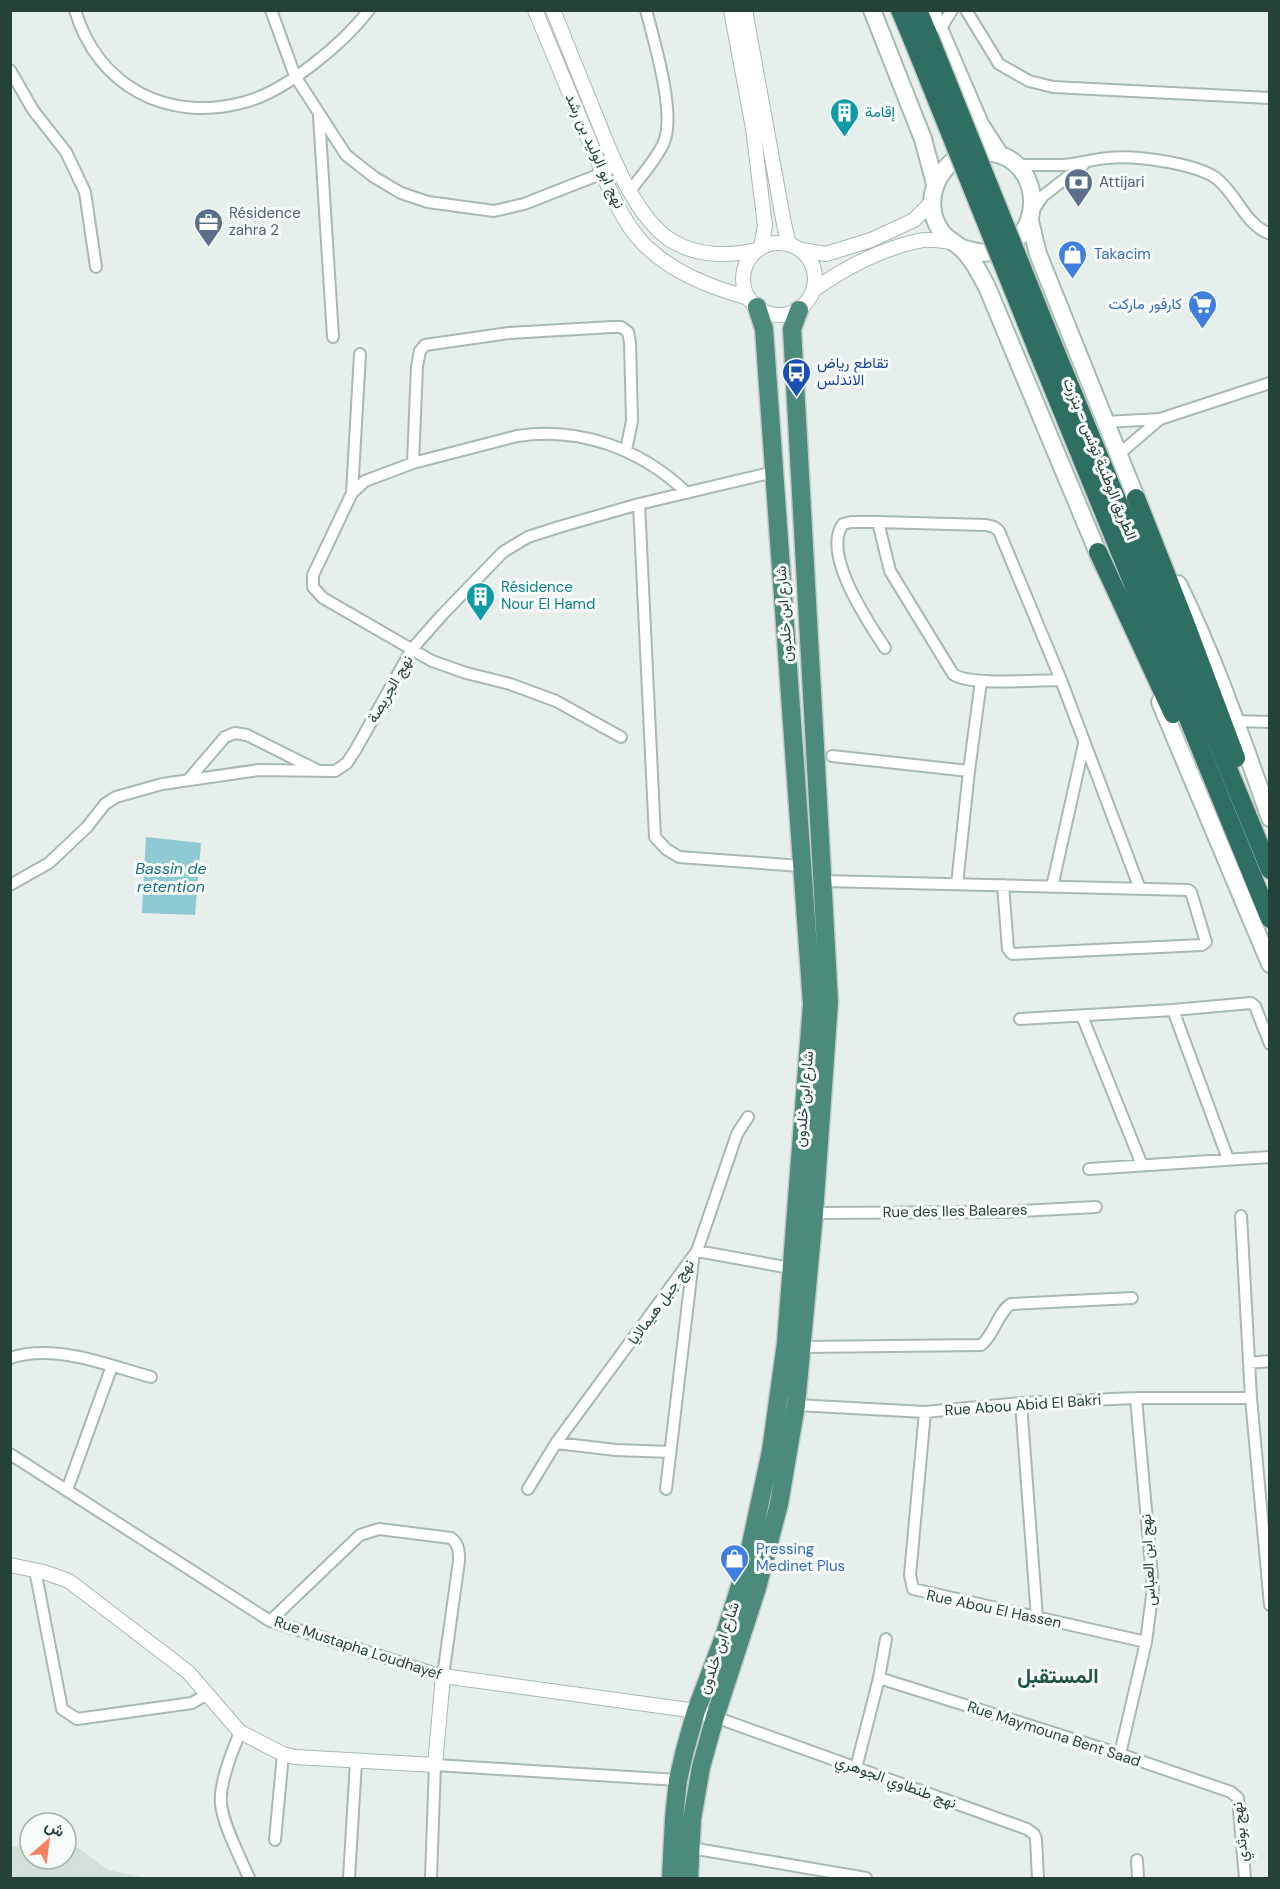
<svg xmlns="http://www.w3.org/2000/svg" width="1280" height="1889" viewBox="0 0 1280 1889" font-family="'DM Sans',Vazirmatn,sans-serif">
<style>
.built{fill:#d4dfda}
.water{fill:#8ec9d4}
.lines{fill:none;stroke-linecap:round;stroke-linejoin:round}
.minor-casing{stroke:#a8b8b2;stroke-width:14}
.tertiary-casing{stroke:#a8b8b2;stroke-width:16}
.secondary-casing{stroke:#a4bbb3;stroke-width:20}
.trunk-casing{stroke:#c2cac8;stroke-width:21}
.motorway-casing{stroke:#c2cac8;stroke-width:21}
.minor{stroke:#fff;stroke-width:10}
.tertiary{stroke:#fff;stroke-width:14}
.secondary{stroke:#fff;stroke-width:16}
.trunk{stroke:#4c8a7c;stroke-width:18}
.motorway{stroke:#2f6f62;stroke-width:18}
.motorway-bridge-casing{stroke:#c2cac8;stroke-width:21;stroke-linecap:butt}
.motorway-bridge{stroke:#2f6f62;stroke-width:18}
.labels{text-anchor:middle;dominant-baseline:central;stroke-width:6;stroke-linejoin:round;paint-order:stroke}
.culture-label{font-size:15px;fill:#0d838f;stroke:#f7fbf9;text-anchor:start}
.street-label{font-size:15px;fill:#24423a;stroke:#f7fbf9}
.service-label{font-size:15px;fill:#4e5e75;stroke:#f7fbf9;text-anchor:start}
.shop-label{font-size:15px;fill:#366cbe;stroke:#f7fbf9;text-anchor:start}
.transit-label{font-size:15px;fill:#164399;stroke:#f7fbf9;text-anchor:start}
.water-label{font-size:16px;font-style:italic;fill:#1c6f80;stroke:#f7fbf9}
.district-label{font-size:21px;font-weight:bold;fill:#1f5548;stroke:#f7fbf9}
</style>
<rect width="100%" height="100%" fill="#e6efeb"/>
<path class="built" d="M 66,1839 L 108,1870 L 146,1878 L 11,1878 L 11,1847 L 30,1843 L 30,1859 L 66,1859 Z"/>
<path class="water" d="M 146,837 L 201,843 L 195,915 L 142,913 Z"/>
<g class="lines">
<defs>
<path id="minor" d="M 75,10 C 98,88 169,123 245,102 C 286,91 343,44 369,10
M 271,10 L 295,76 L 346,155 L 374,177 L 401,193 L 428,202 L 494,211 L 524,204 L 603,173 L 616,165
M 966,10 L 999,64 L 1029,81 L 1053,87 L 1270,98
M 939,31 L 952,10
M 10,70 L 33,110 L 66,152 L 85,192 L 96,267
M 319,116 L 333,337
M 1017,165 C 1032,165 1048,165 1063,165 C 1079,164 1093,159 1108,158 C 1135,155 1194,163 1216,178 C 1237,194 1244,224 1270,234
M 630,191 C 641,176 657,159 664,142 C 676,113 654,41 646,10
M 1032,212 L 1043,196 L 1084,164
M 1105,422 L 1160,419 L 1270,383
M 1118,455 L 1160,419
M 413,463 L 417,366 L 420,351 L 425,345 L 509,333 L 612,327 L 621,327 L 628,332 L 630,342 L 632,421 L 626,450
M 352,493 L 360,354
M 639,504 L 655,837 L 666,849 L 679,857 L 801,866
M 878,522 L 851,522 L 843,524 C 821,554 869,623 885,648
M 1061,680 C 1038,680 968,686 953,674 L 890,571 L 878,522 L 986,525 L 994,527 L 999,531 L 1061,680 L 1140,889
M 1236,721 L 1270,722
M 621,737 L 556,701 L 510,684 L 466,673 L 432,661 L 323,598 L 313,587 L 313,575 L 352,493 L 365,481 L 413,463 L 517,436 C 580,426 641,449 687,493
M 832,756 L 969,771
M 189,779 L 225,737 L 235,733 L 247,735 L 319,771
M 824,881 L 1188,890 L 1191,892 L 1206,942 L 1202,945 L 1012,954 L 1008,949 L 1003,885
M 957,884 L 969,771 L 981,681
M 10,885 L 49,863 L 87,827 L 105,804 L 116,797 L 162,784 L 259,770 L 335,771 L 347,763 L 356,749 L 412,649 L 443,614 L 503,552 L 528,537 L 559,527 L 639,504 L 774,472
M 1052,887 L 1084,744
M 1173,1010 L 1228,1159
M 1082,1016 L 1142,1165
M 1020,1019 L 1173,1010 L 1251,1003 L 1255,1006 L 1270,1044
M 1089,1169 L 1270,1157
M 814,1213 L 1002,1212 L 1096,1207
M 1241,1216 L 1251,1398 L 1270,1605
M 697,1251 L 737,1134 L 748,1117
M 802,1347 L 981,1345 C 995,1334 997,1313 1011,1304 L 1132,1298
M 10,1358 C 55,1343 107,1365 151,1377
M 1249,1363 L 1270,1361
M 1021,1403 L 1037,1618
M 796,1405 L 925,1412 L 1021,1403 L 1136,1398 L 1251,1398
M 925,1412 L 910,1575 L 913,1589 L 1146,1642
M 556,1443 L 616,1450 L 670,1452
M 10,1454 L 270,1621 L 443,1676 L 459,1561 C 459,1551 459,1544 451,1538 L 379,1529 L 360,1535 L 270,1621
M 528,1489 L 556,1443 L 697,1251 L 796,1269
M 666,1489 L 693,1260
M 67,1490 L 112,1366
M 35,1570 L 62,1709 L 77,1719 L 192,1703 L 207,1694
M 879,1678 L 1120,1754 L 1231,1792 L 1238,1798 L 1245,1878
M 715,1717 L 1027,1829 L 1034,1834 L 1036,1839 L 1038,1878
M 240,1732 C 232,1752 219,1784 221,1804 C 223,1825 241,1859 249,1878
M 1120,1754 L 1146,1642 L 1153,1588 L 1136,1398
M 856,1768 L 879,1678 L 886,1639
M 275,1840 L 283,1754
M 691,1848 L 866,1878
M 1137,1860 L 1138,1878
M 349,1878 L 356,1762
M 431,1878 L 435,1765 L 678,1780"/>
<path id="tertiary" d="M 535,10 L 611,193 C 619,209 628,227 640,240 C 668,271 709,287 749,298
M 553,10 C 566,42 578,73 591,104 C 608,146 633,217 672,241 C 699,257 728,256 757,250
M 731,10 L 753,128 L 765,226 L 761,247
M 745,10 L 784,224 L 789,244
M743 279a36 36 0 1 1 72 0a36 36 0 1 1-72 0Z
M 802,250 L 826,254 L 871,240 L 914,220 L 932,202
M 815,289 C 845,268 881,249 918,241 C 928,238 941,241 951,242
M 10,1565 L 44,1572 L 69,1581 L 188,1672 L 240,1732 L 283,1754 L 295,1757 L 435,1765 L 443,1676 L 696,1711 L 715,1717"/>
<path id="secondary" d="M 872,10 L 923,139 L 935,184
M 931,10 L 980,124 L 1000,155
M 1030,221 L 1038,254 L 1141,510
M 962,248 C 972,251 982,254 993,252 C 1041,242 1046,172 1001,155 C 986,150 966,151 953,161 C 932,178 925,208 941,231 C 946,239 955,242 962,249 C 973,259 980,274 987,287 L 1103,565
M 1178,584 C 1215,659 1242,739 1270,818
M 1160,702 L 1270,964"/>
<path id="trunk" d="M 671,1878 L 674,1818 L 678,1780 L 685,1750 L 696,1711 L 724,1637 L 746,1567 L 771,1451 L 786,1343 L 812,1004 L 764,329 L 757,307
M 689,1878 L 692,1819 L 701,1767 L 715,1717 L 757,1588 L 779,1504 L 796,1405 L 814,1213 L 829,1002 L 792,329 L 799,310"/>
<path id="motorway" d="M 900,10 L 913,41
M 918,10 L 929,36
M 1051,340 L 1270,870
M 1036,347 L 1270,919
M 1136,498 L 1185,622 L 1236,758
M 1098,552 L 1173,714"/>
</defs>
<use href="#minor" class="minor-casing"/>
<use href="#tertiary" class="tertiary-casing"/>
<use href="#secondary" class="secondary-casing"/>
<use href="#trunk" class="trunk-casing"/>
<use href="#motorway" class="motorway-casing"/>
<use href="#minor" class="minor"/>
<use href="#tertiary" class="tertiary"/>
<use href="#secondary" class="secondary"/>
<use href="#trunk" class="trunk"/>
<use href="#motorway" class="motorway"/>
<defs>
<path id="motorway-bridge" d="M 929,36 L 1051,340
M 913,41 L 1036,347"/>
</defs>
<use href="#motorway-bridge" class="motorway-bridge-casing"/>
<use href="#motorway-bridge" class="motorway-bridge"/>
</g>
<defs>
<symbol id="building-pin" viewBox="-11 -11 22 30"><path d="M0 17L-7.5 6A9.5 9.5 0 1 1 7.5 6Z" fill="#0f9aa8" stroke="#f7fbf9"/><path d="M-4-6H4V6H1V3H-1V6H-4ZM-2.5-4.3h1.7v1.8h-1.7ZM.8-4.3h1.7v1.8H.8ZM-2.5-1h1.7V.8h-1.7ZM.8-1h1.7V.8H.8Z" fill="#fff"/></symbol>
<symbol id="bank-pin" viewBox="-11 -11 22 30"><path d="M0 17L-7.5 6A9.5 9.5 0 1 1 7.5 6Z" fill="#5c6f8a" stroke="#f7fbf9"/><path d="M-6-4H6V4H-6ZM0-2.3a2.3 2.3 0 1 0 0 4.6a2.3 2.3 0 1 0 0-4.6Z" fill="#fff"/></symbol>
<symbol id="office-pin" viewBox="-11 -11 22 30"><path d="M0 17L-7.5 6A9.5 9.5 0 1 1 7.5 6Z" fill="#5c6f8a" stroke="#f7fbf9"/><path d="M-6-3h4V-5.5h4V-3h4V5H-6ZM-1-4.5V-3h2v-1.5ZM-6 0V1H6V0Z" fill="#fff"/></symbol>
<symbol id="shop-pin" viewBox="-11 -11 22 30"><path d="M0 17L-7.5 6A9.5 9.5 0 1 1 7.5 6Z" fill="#3f7fe0" stroke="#f7fbf9"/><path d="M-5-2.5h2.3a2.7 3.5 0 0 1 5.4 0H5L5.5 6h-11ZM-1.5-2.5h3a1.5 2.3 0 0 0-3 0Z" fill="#fff"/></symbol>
<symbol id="supermarket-pin" viewBox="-11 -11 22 30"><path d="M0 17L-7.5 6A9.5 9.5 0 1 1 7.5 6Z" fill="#3f7fe0" stroke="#f7fbf9"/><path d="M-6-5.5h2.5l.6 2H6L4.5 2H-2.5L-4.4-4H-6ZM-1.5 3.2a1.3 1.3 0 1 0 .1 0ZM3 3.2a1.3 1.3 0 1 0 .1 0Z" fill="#fff"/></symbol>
<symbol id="bus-pin" viewBox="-11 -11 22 30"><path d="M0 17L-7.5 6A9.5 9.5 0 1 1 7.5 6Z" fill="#1a4fb4" stroke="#f7fbf9"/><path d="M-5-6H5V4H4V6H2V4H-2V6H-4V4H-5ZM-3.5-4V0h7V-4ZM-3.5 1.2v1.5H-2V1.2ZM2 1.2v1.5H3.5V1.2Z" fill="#fff"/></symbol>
</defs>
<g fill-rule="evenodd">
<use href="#building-pin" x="828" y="96" width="33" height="45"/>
<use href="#bank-pin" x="1062" y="166" width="33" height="45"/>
<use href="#office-pin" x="192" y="206" width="33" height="45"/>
<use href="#shop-pin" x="1056" y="238" width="33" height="45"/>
<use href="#supermarket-pin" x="1186" y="288" width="33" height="45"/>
<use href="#bus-pin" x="780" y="356" width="33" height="45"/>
<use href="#building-pin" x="464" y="580" width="33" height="45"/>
<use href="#shop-pin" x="718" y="1542" width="33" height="45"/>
</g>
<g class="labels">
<g class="culture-label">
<text x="865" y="112">إقامة</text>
<text x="501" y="587">Résidence<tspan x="501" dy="17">Nour El Hamd</tspan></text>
</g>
<g class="street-label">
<text transform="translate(595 151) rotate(66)">نهج ابو الوليد بن رشد</text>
<text transform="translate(1100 459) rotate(68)">الطريق الوطنية تونس - بنزرت</text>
<text transform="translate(784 614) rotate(-94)">شارع ابن خلدون</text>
<text transform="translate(390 689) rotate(-60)">نهج الجريصة</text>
<text transform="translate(804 1099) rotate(-85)">شارع ابن خلدون</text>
<text transform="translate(955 1211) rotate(-1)">Rue des Iles Baleares</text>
<text transform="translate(661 1302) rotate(-54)">نهج جبل هيمالايا</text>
<text transform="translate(1023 1405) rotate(-4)">Rue Abou Abid El Bakri</text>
<text transform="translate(1148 1560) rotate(-93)">نهج ابن العباس</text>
<text transform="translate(994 1609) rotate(12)">Rue Abou El Hassen</text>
<text transform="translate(358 1648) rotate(18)">Rue Mustapha Loudhayef</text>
<text transform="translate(719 1648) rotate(-71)">شارع ابن خلدون</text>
<text transform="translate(1054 1734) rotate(18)">Rue Maymouna Bent Saad</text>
<text transform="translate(896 1782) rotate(20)">نهج طنطاوي الجوهري</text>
<text transform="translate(1240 1832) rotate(-96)">نهج بوثدي</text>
</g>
<g class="service-label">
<text x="1099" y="182">Attijari</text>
<text x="229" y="213">Résidence<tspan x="229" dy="17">zahra 2</tspan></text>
</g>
<g class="shop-label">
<text x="1094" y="254">Takacim</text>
<text x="1182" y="304" text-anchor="end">كارفور ماركت</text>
<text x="756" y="1549">Pressing<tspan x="756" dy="17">Medinet Plus</tspan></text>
</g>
<g class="transit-label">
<text x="817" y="363">تقاطع رياض<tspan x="817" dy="17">الاندلس</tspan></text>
</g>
<g class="water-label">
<text x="171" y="868">Bassin de<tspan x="171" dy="18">retention</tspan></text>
</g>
<g class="district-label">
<text x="1058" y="1676">المستقبل</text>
</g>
</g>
<rect width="1280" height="1889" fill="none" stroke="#24423a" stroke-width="24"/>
<g transform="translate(48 1841) rotate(28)"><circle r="28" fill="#f7fbf9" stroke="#a3b1ad" stroke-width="1.5"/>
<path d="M0-4.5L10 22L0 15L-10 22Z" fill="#f4845f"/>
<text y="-9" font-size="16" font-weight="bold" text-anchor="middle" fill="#24423a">ش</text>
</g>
</svg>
